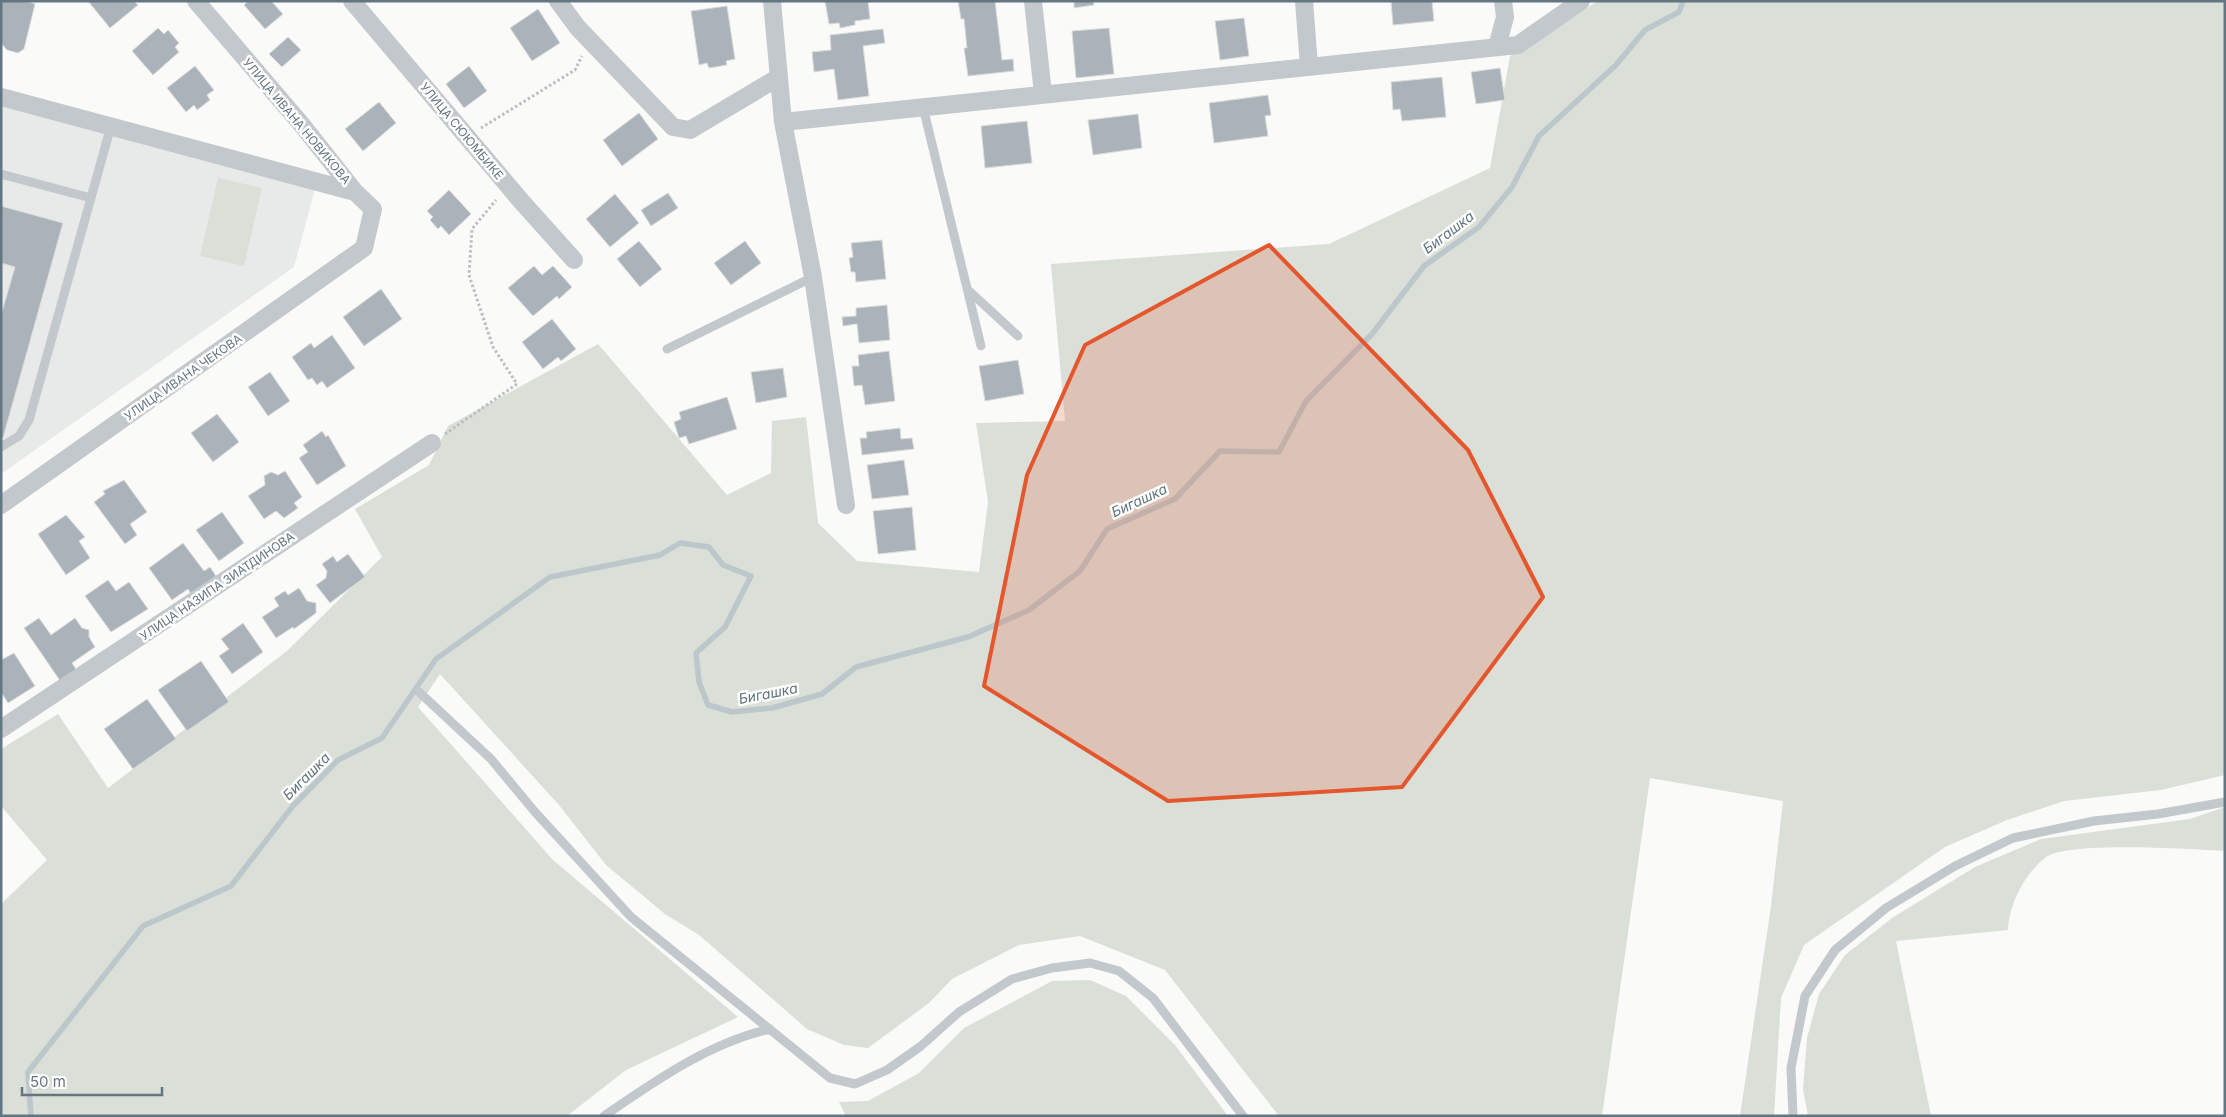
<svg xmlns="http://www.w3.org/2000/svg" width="2226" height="1117" viewBox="0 0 2226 1117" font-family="Inter,sans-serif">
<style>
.built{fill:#e8e9e9}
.green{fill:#dadfd7}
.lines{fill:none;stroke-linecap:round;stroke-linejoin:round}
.stream{stroke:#bbc7cb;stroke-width:5.5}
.building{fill:#aab3b9;stroke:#dcdcda}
.path{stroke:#bbbfc2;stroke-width:3;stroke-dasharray:2.5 2.5;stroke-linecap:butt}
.lane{stroke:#c3c8cc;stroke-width:9}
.street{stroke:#c3c8cc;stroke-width:18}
.marked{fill:#e4572e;fill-opacity:0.2;stroke:#e4572e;stroke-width:4;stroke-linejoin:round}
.labels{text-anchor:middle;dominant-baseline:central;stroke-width:5;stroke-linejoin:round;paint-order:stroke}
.street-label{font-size:12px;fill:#657683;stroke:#fff}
.water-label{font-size:14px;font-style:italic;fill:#60757c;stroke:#fff}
</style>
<rect width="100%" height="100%" fill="#fafaf8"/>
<path class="built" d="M 1,102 L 315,189 L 294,267 L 1,474 Z"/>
<path class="green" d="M 1598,1 L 2225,1 L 2225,775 L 2161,790 L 2064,801 L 2007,820 L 1945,847 L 1804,945 L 1781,998 L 1774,1116 L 1740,1116 L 1771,906 L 1783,801 L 1650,778 L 1602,1116 L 1279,1116 L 1165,970 L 1080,936 L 1019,945 L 952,979 L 929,1003 L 868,1048 L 844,1045 L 807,1029 L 699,935 L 665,914 L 606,865 L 559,805 L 440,674 L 418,707 L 553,860 L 738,1017 L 626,1070 L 567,1116 L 1,1116 L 1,904 L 47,860 L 1,806 L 1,749 L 58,714 L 108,788 L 287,651 L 382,557 L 355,509 L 429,465 L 448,426 L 598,344 L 727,495 L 771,473 L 772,421 L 806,417 L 818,523 L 857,561 L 979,572 L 988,502 L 976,423 L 1065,421 L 1051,264 L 1329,244 L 1490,168 L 1510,56 Z
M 218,178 L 262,188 L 244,266 L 200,256 Z
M 2225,807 L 2225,851 C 2193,849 2068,841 2046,857 C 2025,873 2009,904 2008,930 L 1896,941 L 1931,1116 L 1808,1116 L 1803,1089 L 1807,1038 L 1819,994 L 1845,955 L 1892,918 L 1975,867 L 2041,839 L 2190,819 Z
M 1090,980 L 1126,996 L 1175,1045 L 1228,1116 L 846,1116 L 839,1102 L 868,1101 L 919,1073 L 964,1028 L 1052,981 Z"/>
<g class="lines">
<path class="stream" d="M 31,1116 L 28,1072 L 143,926 L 231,886 L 292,807 L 338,760 L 382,738 L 436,659 L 550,577 L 660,555 L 680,543 L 709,547 L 723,565 L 751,576 L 725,627 L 696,653 L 699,682 L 708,705 L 732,712 L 772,708 L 822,694 L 856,667 L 968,637 L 1029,610 L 1080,571 L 1107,529 L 1175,499 L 1220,451 L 1279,452 L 1306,401 L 1372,334 L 1424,266 L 1479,227 L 1512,187 L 1539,136 L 1616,65 L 1645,30 L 1679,12 L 1683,1"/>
</g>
<path class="building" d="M 1,1 L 26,1 L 35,4 L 24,49 L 18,53 L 7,50 L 1,43 Z
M 88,1 L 134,1 L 138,5 L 110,28 Z
M 248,1 L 271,1 L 283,14 L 265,29 L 244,5 Z
M 825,1 L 868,1 L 870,19 L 855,21 L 855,25 L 840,28 L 839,23 L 829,24 Z
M 958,1 L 995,1 L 1002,60 L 1013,59 L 1014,71 L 968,76 L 964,48 L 967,48 L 964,19 L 961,19 Z
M 1074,1 L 1093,1 L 1094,5 L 1074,8 Z
M 1391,1 L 1432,1 L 1434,21 L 1393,25 Z
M 727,6 L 735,59 L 726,61 L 727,65 L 709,68 L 707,63 L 699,65 L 691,11 Z
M 538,9 L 560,43 L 532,61 L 510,28 Z
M 1244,18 L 1249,56 L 1220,60 L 1215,21 Z
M 158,28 L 164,34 L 168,30 L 179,43 L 175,47 L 179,52 L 153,75 L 132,51 Z
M 1109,28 L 1114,74 L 1076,78 L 1072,31 Z
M 883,29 L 885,43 L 863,46 L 869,96 L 838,100 L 834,69 L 814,72 L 812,52 L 831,50 L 830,35 Z
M 288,37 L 301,50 L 282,67 L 269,54 Z
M 195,66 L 214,90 L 207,95 L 210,100 L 197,110 L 194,105 L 186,112 L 167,88 Z
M 469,66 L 487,91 L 464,108 L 446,84 Z
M 1500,68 L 1505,100 L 1476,104 L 1471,72 Z
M 1442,77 L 1446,117 L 1402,121 L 1400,109 L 1393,110 L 1391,82 Z
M 1268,95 L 1271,115 L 1265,116 L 1268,136 L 1214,143 L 1209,103 Z
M 379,102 L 396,123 L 363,151 L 345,129 Z
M 639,113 L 658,139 L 622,166 L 603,140 Z
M 1138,114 L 1142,148 L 1093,155 L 1088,120 Z
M 1027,121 L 1032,163 L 985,168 L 981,126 Z
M 449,190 L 471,214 L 449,235 L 441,226 L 438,229 L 430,220 L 433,217 L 427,211 Z
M 668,193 L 678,208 L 651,226 L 641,210 Z
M 615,194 L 639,223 L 610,247 L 586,219 Z
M 1,206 L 63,223 L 3,438 L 1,438 L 1,315 L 15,267 L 1,263 Z
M 882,240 L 886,279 L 856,282 L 855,272 L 851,272 L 849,258 L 853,257 L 851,243 Z
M 639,241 L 662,269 L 640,287 L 617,259 Z
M 745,241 L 761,263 L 731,285 L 714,263 Z
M 534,266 L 542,275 L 553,266 L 572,287 L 559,299 L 557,296 L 533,316 L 508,288 Z
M 381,289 L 402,319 L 364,346 L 343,317 Z
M 887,305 L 890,340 L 859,343 L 857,324 L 843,326 L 842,317 L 856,316 L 856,308 Z
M 552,319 L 576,349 L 561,361 L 558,357 L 543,369 L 522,342 Z
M 332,335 L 355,368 L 327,388 L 322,381 L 317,385 L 312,378 L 308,380 L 292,357 L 311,343 L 314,348 Z
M 889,351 L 895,401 L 865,405 L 862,385 L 854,386 L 852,366 L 859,366 L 858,355 Z
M 1018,360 L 1024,394 L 985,401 L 979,366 Z
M 783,368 L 787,397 L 756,403 L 751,372 Z
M 270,372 L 290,401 L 268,416 L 248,387 Z
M 727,397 L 737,429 L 689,444 L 686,436 L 679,438 L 674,422 L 681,419 L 679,412 Z
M 217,414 L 239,442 L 213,462 L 191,433 Z
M 900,428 L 901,439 L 912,438 L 914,449 L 862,455 L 860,438 L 867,438 L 866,432 Z
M 322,431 L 326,437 L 328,435 L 346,466 L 317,485 L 299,458 L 308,452 L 303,445 Z
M 904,460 L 909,495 L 872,499 L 867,465 Z
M 285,471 L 302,497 L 294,503 L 298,508 L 284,518 L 276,511 L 264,519 L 248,496 L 265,485 L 264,476 L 271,472 L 278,475 Z
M 124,480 L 147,512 L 130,524 L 137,535 L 125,544 L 94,502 L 105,494 L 103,491 Z
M 912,507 L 916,550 L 878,554 L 873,511 Z
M 222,512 L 244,543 L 219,561 L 196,530 Z
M 66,515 L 85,537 L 79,541 L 90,558 L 66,575 L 38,534 Z
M 183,543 L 204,571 L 210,567 L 216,576 L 191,594 L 188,589 L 172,600 L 149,568 Z
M 348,554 L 365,577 L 330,603 L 316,585 L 326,578 L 327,571 L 322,564 L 333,556 L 337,562 Z
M 108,580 L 116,591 L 129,582 L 148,609 L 111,632 L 85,596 Z
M 299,588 L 307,601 L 316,603 L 316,613 L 294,629 L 293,627 L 276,638 L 262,617 L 279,606 L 274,598 L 285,591 L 288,595 Z
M 39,618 L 51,635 L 75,618 L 82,628 L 89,630 L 89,637 L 95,647 L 72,663 L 79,674 L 63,685 L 24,628 Z
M 243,623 L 263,652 L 232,674 L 219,656 L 229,649 L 221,639 Z
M 14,653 L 35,686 L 8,703 L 1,692 L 1,660 Z
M 201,661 L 229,702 L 187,731 L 158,690 Z
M 147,699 L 176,739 L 133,769 L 104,729 Z"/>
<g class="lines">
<path class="path" d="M 481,128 L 575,70 L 582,56
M 445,434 L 517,384 L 493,347 L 469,275 L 472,229 L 496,200"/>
<path class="lane" d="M 923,107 L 981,346
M 1,174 L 91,198
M 967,289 L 1018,336
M 667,349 L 813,277
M 1,447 L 19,436 L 29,420 L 111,126
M 419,692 L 491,759 L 535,812 L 631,917 L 830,1078 L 855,1084 L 887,1070 L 921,1046 L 959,1012 L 1012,979 L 1052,968 L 1090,963 L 1119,971 L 1153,998 L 1243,1116
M 604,1116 C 655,1081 709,1043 770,1029
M 1793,1116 L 1791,1068 L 1805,996 L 1835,950 L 1886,908 L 1955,866 L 2013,838 L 2094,821 L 2158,814 L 2225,802"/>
<path class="street" d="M 352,1 L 522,202 L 574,260
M 558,1 L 578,28 L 673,127 L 690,130 L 779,77
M 772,1 L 783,122 L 813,277 L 846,505
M 1033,1 L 1043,94
M 1304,1 L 1309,66
M 1497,47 L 1505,17 L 1503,1
M 1,97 L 355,192
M 783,122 L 1518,45 L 1581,1
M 1,505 L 364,248 L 373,209 L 355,192 L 302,125 L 196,1
M 1,729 L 432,443"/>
</g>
<path class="marked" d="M 1269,245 L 1468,450 L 1543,597 L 1402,787 L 1168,801 L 984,686 L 1027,475 L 1085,345 Z"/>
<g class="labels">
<g class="street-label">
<text transform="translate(297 121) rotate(50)">УЛИЦА ИВАНА НОВИКОВА</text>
<text transform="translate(462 131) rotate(50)">УЛИЦА СЮЮМБИКЕ</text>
<text transform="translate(183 377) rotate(-35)">УЛИЦА ИВАНА ЧЕКОВА</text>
<text transform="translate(217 586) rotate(-34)">УЛИЦА НАЗИПА ЗИАТДИНОВА</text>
</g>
<g class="water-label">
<text transform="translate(1448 232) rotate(-37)">Бигашка</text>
<text transform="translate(1139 500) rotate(-25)">Бигашка</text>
<text transform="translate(768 693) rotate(-11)">Бигашка</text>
<text transform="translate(306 776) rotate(-45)">Бигашка</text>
</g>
</g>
<rect width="2226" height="1117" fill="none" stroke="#657683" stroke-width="5"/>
<path d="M22 1087v8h140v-8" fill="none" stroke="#657683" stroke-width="2.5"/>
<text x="30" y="1087" font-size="15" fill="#657683" stroke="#ffffff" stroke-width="4" paint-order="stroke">50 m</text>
</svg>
